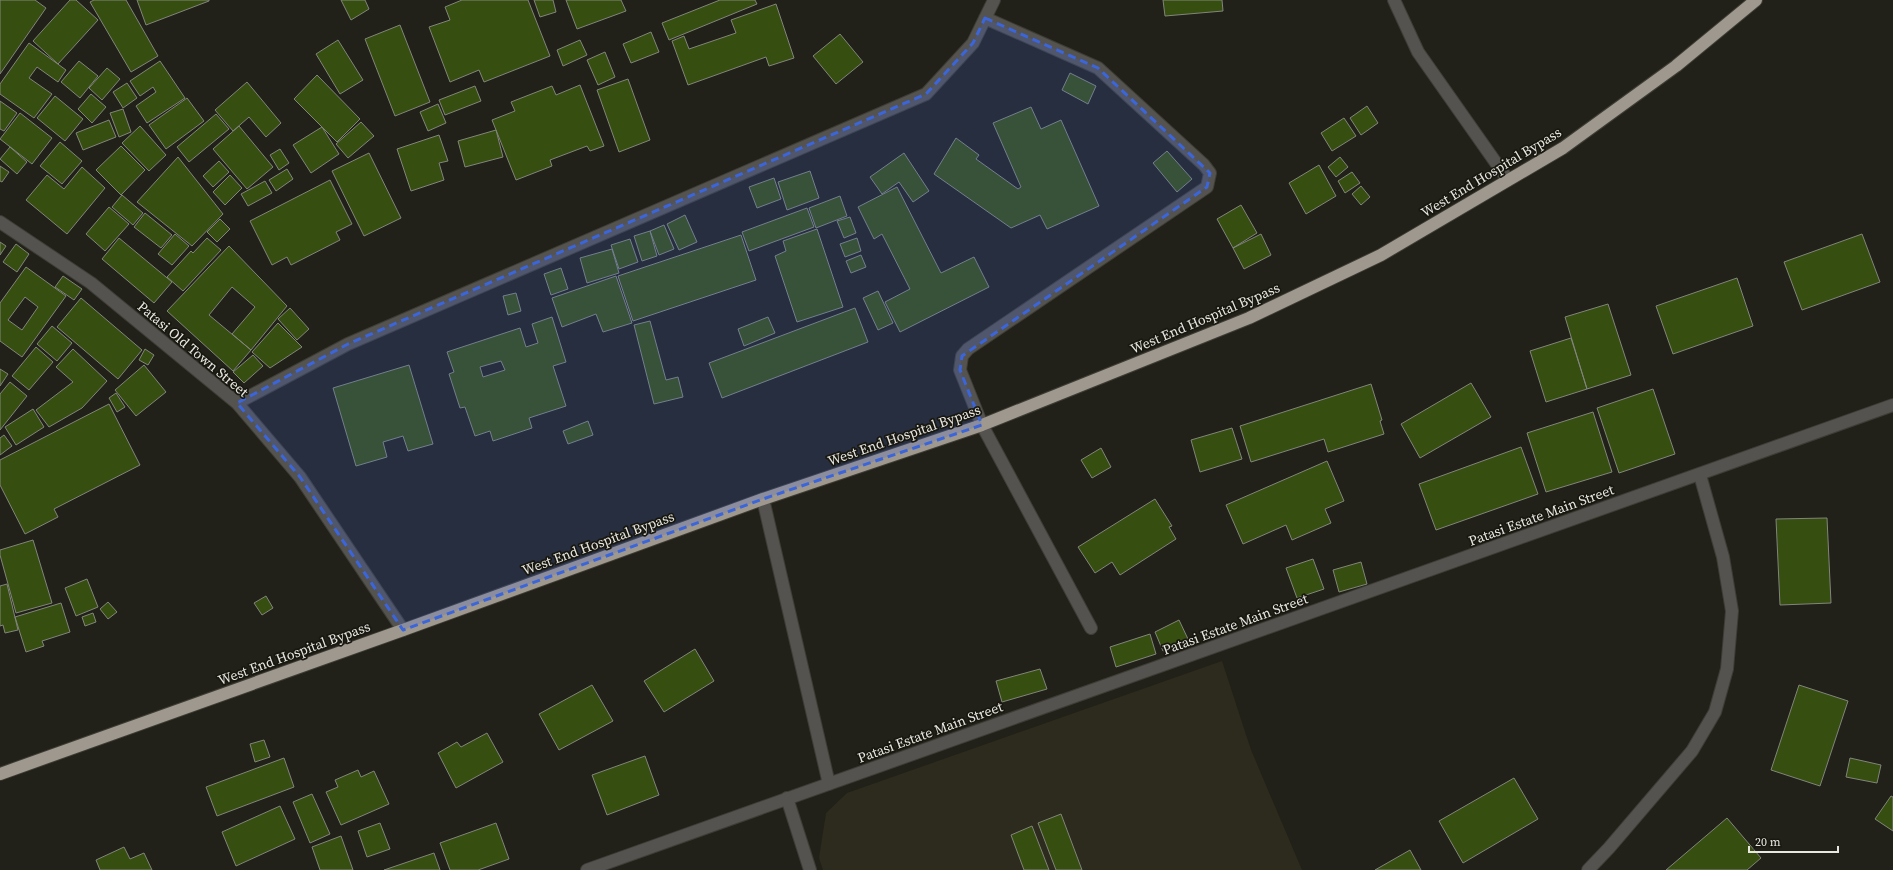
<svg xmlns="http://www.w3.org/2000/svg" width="1893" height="870" viewBox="0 0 1893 870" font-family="'Source Serif 4',serif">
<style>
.built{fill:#2d2b1d}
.building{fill:#374e11;stroke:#81857c;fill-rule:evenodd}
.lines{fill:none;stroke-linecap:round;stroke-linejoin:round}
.lane-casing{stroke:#3e3d35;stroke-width:14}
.street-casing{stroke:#3e3d35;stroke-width:14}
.highway-casing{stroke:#3e3d35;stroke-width:14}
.lane{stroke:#55534f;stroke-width:12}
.street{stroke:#55534f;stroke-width:12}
.highway{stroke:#9f988f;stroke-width:12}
.marked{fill:#3b65da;fill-opacity:0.2;stroke:#3b65da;stroke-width:3;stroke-dasharray:8 5;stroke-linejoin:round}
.labels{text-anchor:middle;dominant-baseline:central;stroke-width:3.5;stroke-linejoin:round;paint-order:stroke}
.street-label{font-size:14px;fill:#e8e7e2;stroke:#191810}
</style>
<rect width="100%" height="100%" fill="#222119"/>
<path class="built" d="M 1222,661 L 1251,750 L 1302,870 L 823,870 L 819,858 L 826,813 L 847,793 Z"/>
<path class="building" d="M 0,0 L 35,0 L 46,8 L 0,74 Z
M 70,0 L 76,0 L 98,20 L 58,64 L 33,41 Z
M 94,0 L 126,0 L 158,56 L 131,72 L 90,2 Z
M 137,0 L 209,0 L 209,1 L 146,25 Z
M 341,0 L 365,0 L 369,9 L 351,20 Z
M 462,0 L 528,0 L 550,56 L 484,82 L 479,70 L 450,82 L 429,27 L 450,20 L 445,7 Z
M 534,0 L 553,0 L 556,12 L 540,17 Z
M 566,0 L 621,0 L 626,11 L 577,29 Z
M 720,0 L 755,0 L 757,4 L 669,40 L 662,23 Z
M 1163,0 L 1222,0 L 1223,11 L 1165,16 Z
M 776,4 L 794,58 L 769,66 L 766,57 L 688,85 L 672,41 L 684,36 L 689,49 L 736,33 L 731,20 Z
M 400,25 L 430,102 L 395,116 L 365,39 Z
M 651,32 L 659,52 L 631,63 L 623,44 Z
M 840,34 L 863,62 L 836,84 L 813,56 Z
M 338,40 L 363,80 L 340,94 L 316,54 Z
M 580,40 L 587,55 L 563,66 L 557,50 Z
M 29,43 L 66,70 L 58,82 L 37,67 L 29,78 L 52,94 L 34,118 L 0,94 L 0,84 Z
M 605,52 L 615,77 L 598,85 L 587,60 Z
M 79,61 L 98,76 L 80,98 L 61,82 Z
M 160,61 L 185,98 L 147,123 L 136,106 L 156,92 L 153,87 L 140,96 L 130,81 Z
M 107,68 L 120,79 L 102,100 L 89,88 Z
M 1070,73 L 1096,86 L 1088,104 L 1062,90 Z
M 317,75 L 360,119 L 337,142 L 294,99 Z
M 628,79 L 650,140 L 619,152 L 597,90 Z
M 247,82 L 281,123 L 266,137 L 249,117 L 233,131 L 215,110 Z
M 127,83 L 137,98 L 123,108 L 113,92 Z
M 580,85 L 604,146 L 590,151 L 587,146 L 550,160 L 552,166 L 516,180 L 492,120 L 515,111 L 511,102 L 552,86 L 556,95 Z
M 475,86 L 481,101 L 445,115 L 439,100 Z
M 91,94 L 106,107 L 92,123 L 78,109 Z
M 55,96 L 83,119 L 65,141 L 37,118 Z
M 187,98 L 204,121 L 166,149 L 149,125 Z
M 0,101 L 17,113 L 4,131 L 0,129 Z
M 438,104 L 446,123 L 428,131 L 420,112 Z
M 1367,106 L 1378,123 L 1361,135 L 1350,118 Z
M 1031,107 L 1041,129 L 1061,120 L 1099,206 L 1047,229 L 1040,215 L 1011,228 L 934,174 L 956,138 L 979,155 L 976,159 L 1018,189 L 1021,187 L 993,123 Z
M 123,109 L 131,132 L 119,137 L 110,113 Z
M 20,113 L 52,138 L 32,164 L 0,139 Z
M 216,114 L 229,129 L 189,162 L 177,147 Z
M 1344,118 L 1356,136 L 1332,151 L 1321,133 Z
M 109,120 L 116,137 L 83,150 L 76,133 Z
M 361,122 L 374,136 L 348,158 L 336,144 Z
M 140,126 L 166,155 L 149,171 L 122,143 Z
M 239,126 L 273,167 L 247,189 L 213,149 Z
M 322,127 L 339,154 L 311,173 L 293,145 Z
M 496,130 L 503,157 L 465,167 L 458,141 Z
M 439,135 L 448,161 L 439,163 L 444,180 L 411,191 L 397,149 Z
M 60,142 L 82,161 L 62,184 L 40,166 Z
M 121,146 L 145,170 L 121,195 L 96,170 Z
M 10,147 L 27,162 L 17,174 L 0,159 Z
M 280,149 L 289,163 L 279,170 L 270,155 Z
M 1167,151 L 1192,179 L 1177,192 L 1153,163 Z
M 369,153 L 401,218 L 364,236 L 332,171 Z
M 904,153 L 929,191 L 913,202 L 899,182 L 882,194 L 870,177 Z
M 178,157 L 223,214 L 192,246 L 137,202 Z
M 1340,157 L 1348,167 L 1336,177 L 1328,167 Z
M 219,161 L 229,172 L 213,187 L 203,176 Z
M 1319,165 L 1336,196 L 1306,214 L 1289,183 Z
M 0,166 L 9,172 L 2,182 L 0,181 Z
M 82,167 L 105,188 L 67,234 L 26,200 L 47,175 L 64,189 Z
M 287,169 L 293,179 L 276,191 L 269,180 Z
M 810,171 L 819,198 L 787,210 L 778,182 Z
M 1352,172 L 1360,183 L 1345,193 L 1338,181 Z
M 230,175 L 242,188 L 225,205 L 213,192 Z
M 774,178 L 781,199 L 757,208 L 749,187 Z
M 330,180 L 352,224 L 336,232 L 340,240 L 291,265 L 287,257 L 272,265 L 250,221 Z
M 265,181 L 272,193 L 248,206 L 241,194 Z
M 1361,186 L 1370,197 L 1361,205 L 1352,194 Z
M 897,187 L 941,273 L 974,257 L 989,287 L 900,332 L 885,302 L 910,289 L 882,234 L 874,239 L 858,207 Z
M 122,195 L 143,213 L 133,225 L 112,207 Z
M 840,196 L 847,216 L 816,228 L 809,208 Z
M 1241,205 L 1257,233 L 1233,248 L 1217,219 Z
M 109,207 L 129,224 L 105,251 L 86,234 Z
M 807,208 L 814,227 L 749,251 L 742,232 Z
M 145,213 L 172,235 L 161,248 L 134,227 Z
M 685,215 L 697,242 L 679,250 L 667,224 Z
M 850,217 L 856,233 L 844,238 L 837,221 Z
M 220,219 L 230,229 L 217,242 L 207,232 Z
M 664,225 L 674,249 L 659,255 L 650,231 Z
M 817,229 L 843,307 L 797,322 L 775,256 L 786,251 L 783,241 Z
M 650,231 L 657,256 L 642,261 L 634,236 Z
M 175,234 L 189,246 L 172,265 L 158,254 Z
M 1261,234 L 1271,255 L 1244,269 L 1233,248 Z
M 1862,234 L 1880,282 L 1802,310 L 1784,262 Z
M 741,235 L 756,280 L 633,321 L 618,276 Z
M 119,238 L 172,282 L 154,303 L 102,259 Z
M 207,238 L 221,250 L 183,291 L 167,277 L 191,251 L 193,253 Z
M 857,238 L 861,251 L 845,257 L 840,244 Z
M 630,239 L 638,262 L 619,269 L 611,245 Z
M 0,242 L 6,246 L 0,255 Z
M 16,244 L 29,254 L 17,272 L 3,262 Z
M 229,246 L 287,306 L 251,350 L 232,334 L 255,307 L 232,287 L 209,315 L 251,350 L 233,371 L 167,311 Z
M 612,249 L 619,273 L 587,283 L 580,258 Z
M 861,255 L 866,267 L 851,273 L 846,261 Z
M 26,267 L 66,296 L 22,357 L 0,341 L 0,303 ZM 25,297 L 38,307 L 22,330 L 8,320 Z
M 561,268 L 568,289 L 551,295 L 544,274 Z
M 63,276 L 82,289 L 74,300 L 55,287 Z
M 616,276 L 632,323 L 603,332 L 596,314 L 562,327 L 552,298 Z
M 1737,278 L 1753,326 L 1673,354 L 1656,306 Z
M 878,291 L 893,323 L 878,330 L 863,298 Z
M 516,293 L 521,311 L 508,315 L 503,296 Z
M 81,298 L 142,350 L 118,379 L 57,327 Z
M 1608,304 L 1631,375 L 1587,389 L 1565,317 Z
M 290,308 L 309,329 L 297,340 L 278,319 Z
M 855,308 L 868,342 L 722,398 L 709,363 Z
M 552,317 L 566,362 L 553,366 L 566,406 L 529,418 L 532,428 L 493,441 L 490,431 L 475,436 L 465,407 L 460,408 L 449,374 L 454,372 L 447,352 L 520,328 L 526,347 L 538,343 L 532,324 ZM 501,361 L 505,370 L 483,377 L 480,367 Z
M 768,317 L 775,333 L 744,346 L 738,329 Z
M 650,321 L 666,380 L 678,377 L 683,397 L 654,404 L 634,325 Z
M 278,323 L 302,347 L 270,368 L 252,352 Z
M 52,326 L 72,343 L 57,361 L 37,344 Z
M 1571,338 L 1587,389 L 1546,402 L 1530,351 Z
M 36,347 L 53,362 L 29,390 L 12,376 Z
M 73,349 L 107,381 L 82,408 L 49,427 L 36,410 L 73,382 L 56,367 Z
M 145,349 L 154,355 L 148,365 L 139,360 Z
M 253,355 L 263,366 L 244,383 L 233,372 Z
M 144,365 L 166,392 L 136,416 L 115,390 Z
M 409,365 L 433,444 L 408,451 L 403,436 L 383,442 L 387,457 L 356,466 L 333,388 Z
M 0,369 L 8,374 L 0,386 Z
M 10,382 L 27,396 L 0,430 L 0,394 Z
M 1471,383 L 1491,417 L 1420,458 L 1401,424 Z
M 1371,384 L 1382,420 L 1380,421 L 1384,434 L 1328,452 L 1324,439 L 1251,462 L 1240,426 Z
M 1653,389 L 1675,454 L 1619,473 L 1597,408 Z
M 116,393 L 125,407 L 117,412 L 109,398 Z
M 109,404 L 140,465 L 54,509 L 58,517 L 25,534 L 0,485 L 0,460 Z
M 33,409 L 44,427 L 16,445 L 5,427 Z
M 1593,412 L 1612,472 L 1546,492 L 1527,433 Z
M 588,421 L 593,435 L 568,444 L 563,431 Z
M 1232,428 L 1242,459 L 1200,472 L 1191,440 Z
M 4,435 L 12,446 L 0,455 L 0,438 Z
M 1521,447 L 1538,494 L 1436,530 L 1419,484 Z
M 1101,448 L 1111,467 L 1092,478 L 1081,460 Z
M 1327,461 L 1344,501 L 1325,509 L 1331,523 L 1292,540 L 1286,525 L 1243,544 L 1226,505 Z
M 1155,499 L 1172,526 L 1169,527 L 1176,539 L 1120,575 L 1112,562 L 1095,573 L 1078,547 Z
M 1827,518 L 1831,603 L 1780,605 L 1776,519 Z
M 33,540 L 52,603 L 16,613 L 0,555 L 0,550 Z
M 1313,559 L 1324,589 L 1297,598 L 1286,568 Z
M 1361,562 L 1367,584 L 1339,592 L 1333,570 Z
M 87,579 L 98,607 L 76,616 L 65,588 Z
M 7,584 L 18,630 L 5,633 L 3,625 L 0,626 L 0,586 Z
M 266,596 L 273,608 L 262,615 L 254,603 Z
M 108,602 L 117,612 L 108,619 L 100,609 Z
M 61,603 L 70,632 L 42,641 L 44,646 L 26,652 L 15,617 Z
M 93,613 L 96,622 L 85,626 L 82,617 Z
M 1179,620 L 1188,639 L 1163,651 L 1155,632 Z
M 1150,634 L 1156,654 L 1116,667 L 1110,647 Z
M 695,649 L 714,681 L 664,712 L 644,681 Z
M 1040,669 L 1047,689 L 1002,702 L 996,681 Z
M 592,685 L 613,721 L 559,750 L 539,714 Z
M 1799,685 L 1848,701 L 1820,786 L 1771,770 Z
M 487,733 L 503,762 L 456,788 L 438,753 L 457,742 L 461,747 Z
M 264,740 L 270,757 L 255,762 L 250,744 Z
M 645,756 L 659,795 L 607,815 L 592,775 Z
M 284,758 L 294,787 L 217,816 L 206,787 Z
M 1850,758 L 1881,765 L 1877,783 L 1846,777 Z
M 358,770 L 361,777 L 374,771 L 389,804 L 341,825 L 326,792 L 338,787 L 335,780 Z
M 1514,778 L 1538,819 L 1463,863 L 1439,821 Z
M 312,794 L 330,834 L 310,843 L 293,802 Z
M 1891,796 L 1893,797 L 1893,831 L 1875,819 Z
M 280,806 L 295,839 L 236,866 L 222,832 Z
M 1061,814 L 1082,870 L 1056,870 L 1038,823 Z
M 1727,818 L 1761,858 L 1747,870 L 1666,870 Z
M 380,823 L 390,849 L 367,857 L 358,831 Z
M 496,823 L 509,859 L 478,870 L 450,870 L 440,843 Z
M 1032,826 L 1049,870 L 1024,870 L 1011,835 Z
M 341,836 L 353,870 L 320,870 L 312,847 Z
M 124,847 L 130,859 L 144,853 L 152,870 L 100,870 L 96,860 Z
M 1410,850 L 1421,870 L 1375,870 Z
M 434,853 L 440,870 L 384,870 Z"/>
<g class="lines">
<defs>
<path id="lane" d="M 1394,0 L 1418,52 L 1508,180
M 982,425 L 1091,628"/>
<path id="street" d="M 0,222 L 91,283 L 237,403 L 300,477 L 403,630
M 237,403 L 348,344 L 926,94 L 973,43 L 994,0
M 982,425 L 960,370 L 962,356 L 968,349 L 1207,187 L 1210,173 L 1204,165 L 1098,68 L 985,18
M 763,499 L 829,784
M 787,798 L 810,870
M 587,870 L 1893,405
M 1588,870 L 1609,848 L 1692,751 L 1715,712 L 1727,669 L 1732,611 L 1723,557 L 1700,475"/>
<path id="highway" d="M 0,774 L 403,630 L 763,499 L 982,425 L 1249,318 L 1381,255 L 1563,148 L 1676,66 L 1756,0"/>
</defs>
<use href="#lane" class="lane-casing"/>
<use href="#street" class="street-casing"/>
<use href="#highway" class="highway-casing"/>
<use href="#lane" class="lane"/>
<use href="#street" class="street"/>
<use href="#highway" class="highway"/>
</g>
<path class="marked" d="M 985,18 L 1098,68 L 1210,173 L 1207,187 L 962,356 L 960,370 L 982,425 L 763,499 L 403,630 L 300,477 L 237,403 L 348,344 L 926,94 L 973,43 Z"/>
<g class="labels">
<g class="street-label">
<text transform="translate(1491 172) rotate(-31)">West End Hospital Bypass</text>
<text transform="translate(1205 318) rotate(-23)">West End Hospital Bypass</text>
<text transform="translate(193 349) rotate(40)">Patasi Old Town Street</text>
<text transform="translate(904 435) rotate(-19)">West End Hospital Bypass</text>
<text transform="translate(1541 515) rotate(-20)">Patasi Estate Main Street</text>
<text transform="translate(598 543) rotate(-20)">West End Hospital Bypass</text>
<text transform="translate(1235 624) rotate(-20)">Patasi Estate Main Street</text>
<text transform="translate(294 653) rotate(-20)">West End Hospital Bypass</text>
<text transform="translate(930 732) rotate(-20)">Patasi Estate Main Street</text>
</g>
</g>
<path d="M1749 846v6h89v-6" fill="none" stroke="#e8e7e2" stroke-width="2"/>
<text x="1755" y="846" font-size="12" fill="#e8e7e2" stroke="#191810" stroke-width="3" paint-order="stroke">20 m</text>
</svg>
